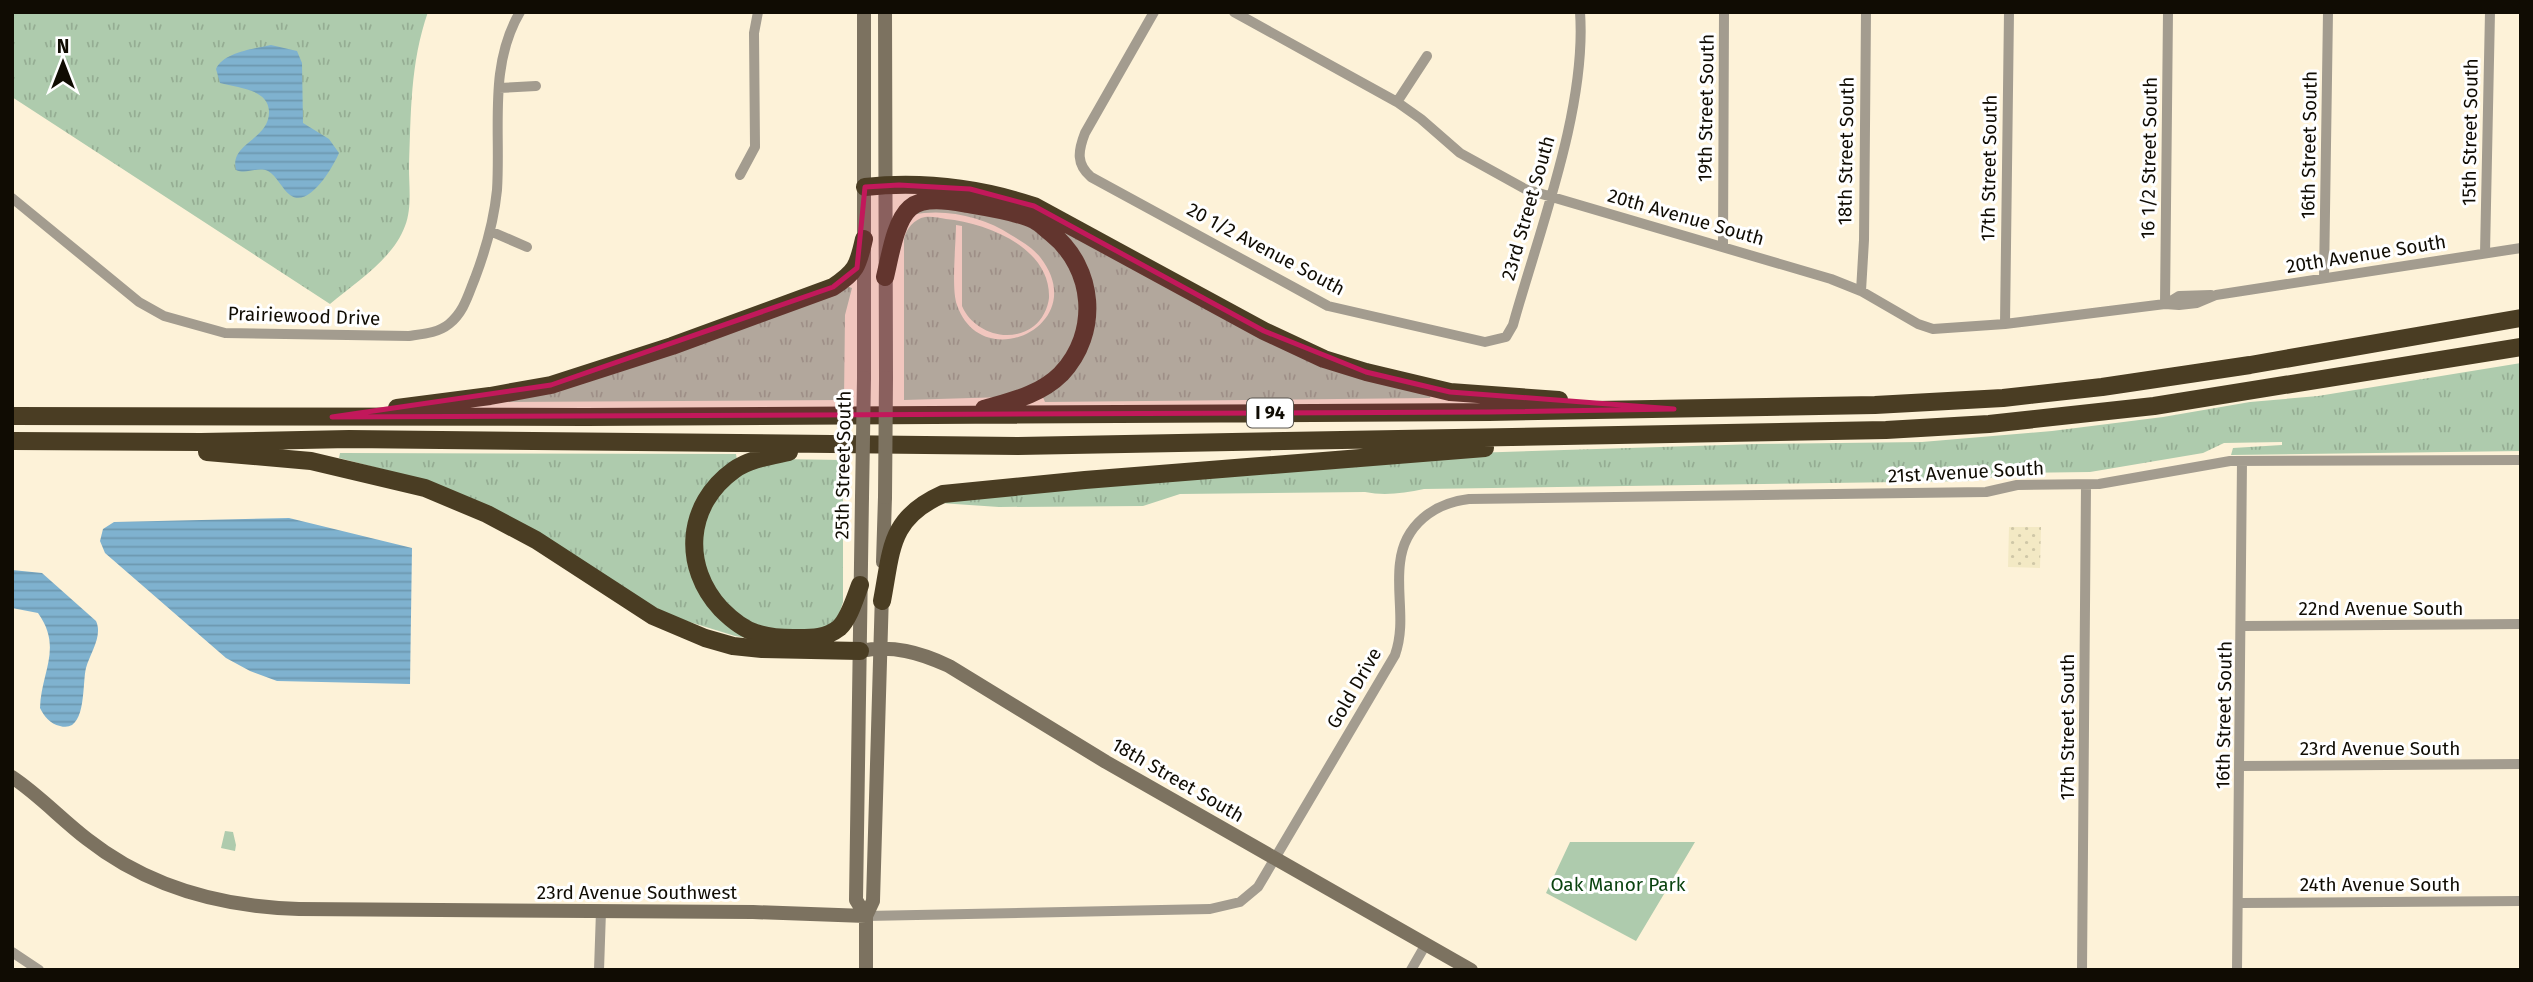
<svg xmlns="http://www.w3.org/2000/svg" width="2533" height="982" viewBox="0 0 2533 982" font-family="'Fira Sans',sans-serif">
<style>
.grass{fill:url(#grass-tufts)}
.sand{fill:url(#sand-dots)}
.green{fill:#aecbad}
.water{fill:url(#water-rules)}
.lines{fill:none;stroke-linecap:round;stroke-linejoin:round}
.street{stroke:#a39c8f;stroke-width:10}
.secondary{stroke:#7c7260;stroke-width:14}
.highway{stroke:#4a3d23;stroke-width:18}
.secondary-bridge{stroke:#7c7260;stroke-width:14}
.marked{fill:#c2185b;fill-opacity:0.2;stroke:#c2185b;stroke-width:5;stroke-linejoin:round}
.labels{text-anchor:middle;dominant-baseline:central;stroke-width:6;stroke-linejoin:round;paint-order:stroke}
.shield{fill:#fff;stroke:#58554f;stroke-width:2}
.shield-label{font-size:18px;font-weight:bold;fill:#100c03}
.street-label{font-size:19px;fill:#100c03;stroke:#fff}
.park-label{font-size:19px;fill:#0a430f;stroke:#fff}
</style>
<defs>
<pattern id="grass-tufts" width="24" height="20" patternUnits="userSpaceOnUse" patternTransform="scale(1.75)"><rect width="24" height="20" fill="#aecbad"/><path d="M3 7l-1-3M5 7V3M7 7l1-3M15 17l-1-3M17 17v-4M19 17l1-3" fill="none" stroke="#95ad93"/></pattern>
<pattern id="sand-dots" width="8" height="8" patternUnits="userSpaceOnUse" patternTransform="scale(1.75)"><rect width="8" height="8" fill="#f3e9c4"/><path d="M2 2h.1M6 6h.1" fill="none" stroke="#cfc7a7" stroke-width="1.8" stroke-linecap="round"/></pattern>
<pattern id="water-rules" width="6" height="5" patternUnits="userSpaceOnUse" patternTransform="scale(1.75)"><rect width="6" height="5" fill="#7fb2cf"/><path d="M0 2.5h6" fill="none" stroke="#6d98b0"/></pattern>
</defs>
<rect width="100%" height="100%" fill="#fdf2d8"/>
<path class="grass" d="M 12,12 L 428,12 C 410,63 411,114 409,167 C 409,187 412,208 405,226 C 393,259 356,282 330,304 L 12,97 Z
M 936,206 L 1025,223 L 1051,240 L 1074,273 L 1081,306 L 1076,337 L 1056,370 L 1037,385 L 1006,397 L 904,400 L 904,239 C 906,229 914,219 925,217 C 931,216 940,218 946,219 C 987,223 1051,248 1049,298 C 1048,308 1042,320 1034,326 C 1009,345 973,332 962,306 L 962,226 L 956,225 C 956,245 951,289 957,305 C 982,377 1093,324 1040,257 C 1033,248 1021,241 1011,235 C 984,217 944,208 913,215 L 911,212 Z
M 1048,223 L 1222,313 L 1432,392 L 1430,398 L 1045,402 L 1042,395 L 1093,313 Z
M 849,287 L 852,288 L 845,315 L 844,400 L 507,402 L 505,397 Z
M 2521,363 L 2521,451 L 2231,455 L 2233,448 L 2282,445 L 2282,442 L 2224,443 L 2203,453 L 2090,472 L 2019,473 L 1970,481 L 1424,489 C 1404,493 1385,496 1365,492 L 1180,494 L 1143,506 L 999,507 L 940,503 L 944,497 L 1471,453 L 1757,444 L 1922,442 L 2052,431 L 2163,417 L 2250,402 L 2318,396 Z
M 340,453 L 736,454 L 737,460 C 691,497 690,503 688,561 L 764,641 L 735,636 L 667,615 L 416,478 L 339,458 Z
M 776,459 L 843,460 L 843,602 L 838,617 L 832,624 L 822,630 L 764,629 L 728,611 L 701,568 L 703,514 L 736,474 Z"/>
<path class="sand" d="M 2009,527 L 2041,527 L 2040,568 L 2008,567 Z"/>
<path class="green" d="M 225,831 L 233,832 L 236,845 L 235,851 L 221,848 Z
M 1570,842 L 1695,842 L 1636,941 L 1546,893 Z"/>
<path class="water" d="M 271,45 L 297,51 L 302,63 L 303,123 L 329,139 L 339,153 C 333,167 309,209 290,195 C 282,189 277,176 268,171 C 257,166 247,175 236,170 C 229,143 270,140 269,111 C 268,89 238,88 220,83 L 216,69 C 224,52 254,49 271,45 Z
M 289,518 L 412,548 L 410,684 L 277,681 L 250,671 L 226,658 L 105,553 L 100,541 L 103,529 L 114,522 Z
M 12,570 L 42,573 L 96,621 C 103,636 90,653 86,668 C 82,683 87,734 60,726 C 50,724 44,716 40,708 C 41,672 63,648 38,613 L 12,608 Z"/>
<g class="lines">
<path class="street" d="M 1154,12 L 1085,133 C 1078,151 1076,164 1091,177 L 1328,306 L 1485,342 L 1506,337 L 1513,325 C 1539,231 1587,108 1580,12
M 1234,12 L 1397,102 L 1421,119 L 1460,153 L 1525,189 L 1831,279 L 1861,291 L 1918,324 L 1933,329 L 2005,324 L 2165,304 L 2179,305 L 2197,303 L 2216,295 L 2521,248
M 499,88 L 536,86
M 1397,102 L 1427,56
M 740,175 L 755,147 L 754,33 L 758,12
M 12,198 L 139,302 L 164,316 L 225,333 L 409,336 C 423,334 438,333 449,324 C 464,312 468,295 475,278 C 486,249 494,220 497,190 C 501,130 488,66 520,12
M 490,231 L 527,247
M 1723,246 L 1724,12
M 2485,253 L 2490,12
M 2324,278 L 2328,12
M 1861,291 L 1864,240 L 1866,12
M 2165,304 L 2168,12
M 2166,304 L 2179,296 L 2211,295
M 2005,324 L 2009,12
M 2242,626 L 2521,624
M 2240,766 L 2521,764
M 2240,903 L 2521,901
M 866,916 L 1210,909 L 1240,902 L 1258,887 L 1395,655 C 1406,624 1396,594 1400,563 C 1404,525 1434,503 1469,499 L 1986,492 L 2017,485 L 2099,484 L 2230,461 L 2521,460
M 12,952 L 39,970
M 599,970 L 601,911
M 1411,970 L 1426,944
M 2082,970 L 2086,485
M 2237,970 L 2242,461"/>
<path class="secondary" d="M 864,12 L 864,378
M 885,12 L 886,378
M 862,497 L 856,900 L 866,916
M 883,562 L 885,497
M 860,651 C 893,645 919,652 949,666 L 1106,762 L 1471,970
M 12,777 C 39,795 61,819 87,839 C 148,887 223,907 299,909 L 753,912 L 866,916
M 866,970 L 866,916 L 873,901 L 882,593"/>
<path class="highway" d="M 865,187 C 922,181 979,188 1034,206 L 1264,331 L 1324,359 L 1366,372 L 1450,392 L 1559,400
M 885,277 C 890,257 895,221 910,208 C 924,196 950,201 967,204 C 985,207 1018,212 1034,220 C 1040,223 1046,229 1051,233 C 1095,268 1100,333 1061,374 C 1040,395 1011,401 984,409
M 397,408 L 490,396 L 551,385 L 672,346 L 833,287 C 856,272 858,266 864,239
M 12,416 L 586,417 L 1489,412 L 1875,405 L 2003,398 L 2102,387 L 2250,365 L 2521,318
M 12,441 L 201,442 L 349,439 L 1018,446 L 1886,430 L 1989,424 L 2154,406 L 2521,347
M 207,452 L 311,461 L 425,488 L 487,514 L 536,540 L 653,616 L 705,638 L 733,646 L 762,649 L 860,651
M 789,452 C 771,456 749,459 734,470 C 685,505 682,567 721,609 C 731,619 743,629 756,633 C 768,637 781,638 793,638 C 810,638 825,639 839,628 C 849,619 855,598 860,585
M 882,601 C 892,549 889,518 943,494 L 1085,480 L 1485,448"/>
<path class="secondary-bridge" d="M 862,497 L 864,378
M 885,497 L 886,378"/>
</g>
<path class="marked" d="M 899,185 L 970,189 L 1034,206 L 1264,331 L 1366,372 L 1450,392 L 1674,409 L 1489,412 L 332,417 L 551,385 L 833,287 L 857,268 L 865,187 Z"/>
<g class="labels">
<rect class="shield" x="1247" y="398.5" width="46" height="29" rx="5"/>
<g class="shield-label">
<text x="1270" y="413">I 94</text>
</g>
<g class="street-label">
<text transform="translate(1706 108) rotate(-89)">19th Street South</text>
<text transform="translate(2470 132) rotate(-89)">15th Street South</text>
<text transform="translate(2309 145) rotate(-89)">16th Street South</text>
<text transform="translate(1846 151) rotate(-89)">18th Street South</text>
<text transform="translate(2149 158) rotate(-89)">16 1/2 Street South</text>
<text transform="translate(1989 168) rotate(-89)">17th Street South</text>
<text transform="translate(1528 208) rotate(-74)">23rd Street South</text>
<text transform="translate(1686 217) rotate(16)">20th Avenue South</text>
<text transform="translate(1266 249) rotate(28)">20 1/2 Avenue South</text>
<text transform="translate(2366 254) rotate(-9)">20th Avenue South</text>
<text transform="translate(304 316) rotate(2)">Prairiewood Drive</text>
<text transform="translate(843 465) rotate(-89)">25th Street South</text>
<text transform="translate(1966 472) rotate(-3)">21st Avenue South</text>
<text x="2381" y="608">22nd Avenue South</text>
<text transform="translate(1354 688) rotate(-60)">Gold Drive</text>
<text transform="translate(2224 715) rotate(-89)">16th Street South</text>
<text transform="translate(2067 727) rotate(-90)">17th Street South</text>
<text x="2380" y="748">23rd Avenue South</text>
<text transform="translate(1178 780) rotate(30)">18th Street South</text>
<text x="2380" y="884">24th Avenue South</text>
<text x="637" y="892">23rd Avenue Southwest</text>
</g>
<g class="park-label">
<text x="1618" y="884">Oak Manor Park</text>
</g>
</g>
<rect width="2533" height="982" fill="none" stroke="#100c03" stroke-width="28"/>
<g transform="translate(63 63)" stroke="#ffffff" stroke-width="5" paint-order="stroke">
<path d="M0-5L12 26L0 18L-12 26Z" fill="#100c03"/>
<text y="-10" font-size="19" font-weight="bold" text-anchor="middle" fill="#100c03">N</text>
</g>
</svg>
